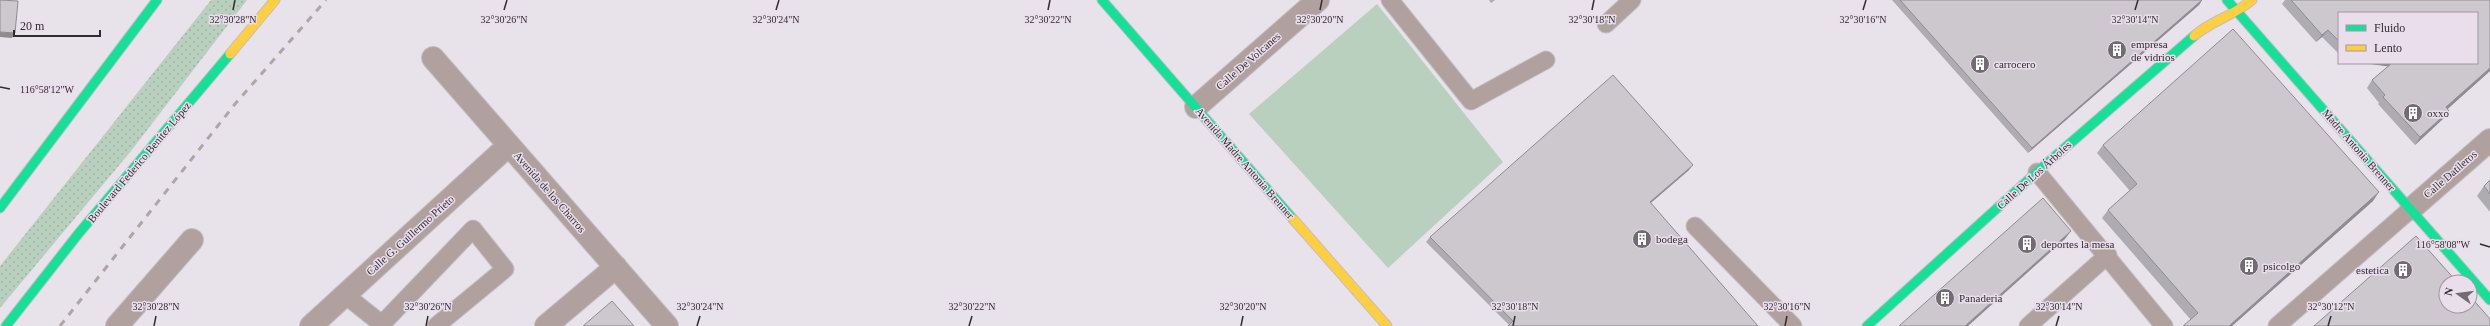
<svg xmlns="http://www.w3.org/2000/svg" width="2490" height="326" viewBox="0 0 2490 326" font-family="'Times New Roman',serif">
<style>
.grass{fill:url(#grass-dots)}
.pitch{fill:#b8d0bd}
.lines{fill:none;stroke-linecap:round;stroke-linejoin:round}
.lane-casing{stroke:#c2bec4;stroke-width:19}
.street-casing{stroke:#c2bec4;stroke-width:24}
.fast-casing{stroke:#c2bec4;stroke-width:11}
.slow-casing{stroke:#c2bec4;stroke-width:11}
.lane{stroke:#b1a19e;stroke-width:17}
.street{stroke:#b1a19e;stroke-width:22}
.fast{stroke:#16e098;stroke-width:9}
.slow{stroke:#ffcf43;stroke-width:9}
.rail{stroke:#afa5a5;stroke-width:3;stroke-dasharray:7 7;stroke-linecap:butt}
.wall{fill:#afacb1}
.shaded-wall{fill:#8f8c90}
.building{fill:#ccc8ce;stroke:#8f8c90}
.ticks{fill:none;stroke:#302c31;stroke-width:1.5}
.labels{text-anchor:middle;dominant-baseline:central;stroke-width:3;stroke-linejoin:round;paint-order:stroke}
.poi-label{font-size:11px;fill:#302c31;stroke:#eadeed;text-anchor:start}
.street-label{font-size:11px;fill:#302c31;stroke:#eadeed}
.ticks-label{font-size:10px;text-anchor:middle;fill:#302c31;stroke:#eadeed;stroke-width:3;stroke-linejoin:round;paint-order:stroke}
</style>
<defs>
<pattern id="grass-dots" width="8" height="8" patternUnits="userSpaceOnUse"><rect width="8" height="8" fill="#b8d0bd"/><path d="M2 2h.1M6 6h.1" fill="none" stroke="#9eb3a3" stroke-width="1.8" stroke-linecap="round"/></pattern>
</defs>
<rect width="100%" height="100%" fill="#e8e2ea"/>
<path class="grass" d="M 211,0 L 247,0 L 131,151 L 0,308 L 0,266 Z"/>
<path class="pitch" d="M 1377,4 L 1503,162 L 1388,268 L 1249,114 Z"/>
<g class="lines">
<defs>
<path id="lane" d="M 1390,0 L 1471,101 L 1546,60
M 1606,24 L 1632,0
M 2037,172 L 2164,326
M 1695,226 L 1793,326
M 344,294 L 384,326
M 382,324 L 473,229 L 505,269 L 436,326
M 2028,326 L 2108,255
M 2277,326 L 2411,209"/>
<path id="street" d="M 433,58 L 667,326
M 1196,107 L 1318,0
M 2411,209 L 2490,140
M 117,326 L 192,240
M 311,326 L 509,145
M 546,326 L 616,267"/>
<path id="fast" d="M 1102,0 L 1293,219
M 2227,0 L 2490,300
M 0,208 L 157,0
M 6,326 L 79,233 L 230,54
M 1867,326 L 2037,172 L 2194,36"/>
<path id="slow" d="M 2194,36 C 2212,20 2234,16 2252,0
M 230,54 L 275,0
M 1293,219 L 1387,326"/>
</defs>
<use href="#lane" class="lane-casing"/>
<use href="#street" class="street-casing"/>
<use href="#fast" class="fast-casing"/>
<use href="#slow" class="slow-casing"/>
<use href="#lane" class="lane"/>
<use href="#street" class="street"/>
<use href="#fast" class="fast"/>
<use href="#slow" class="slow"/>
<path class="rail" d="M 60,326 L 235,104 L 326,0"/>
</g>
<path class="wall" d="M 1489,0 L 1495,0 L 1491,3 Z
M 1892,0 L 2202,0 L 2199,5 L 2028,153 Z
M 2285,0 L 2490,0 L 2490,71 L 2447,109 L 2449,111 L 2444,118 L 2415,145 L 2378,104 L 2379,103 L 2367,88 L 2372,80 L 2389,66 L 2363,63 L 2477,63 L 2477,13 L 2339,13 L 2339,54 L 2322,37 L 2316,42 L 2282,4 Z
M 2103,145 L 2373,201 L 2232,326 L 2183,326 L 2191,320 L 2102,218 L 2108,210 L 2130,191 L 2097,153 Z
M 1689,170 L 1509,325 L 1426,242 L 1430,237 Z
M 2490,180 L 2490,212 L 2477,196 L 2484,186 Z"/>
<path class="shaded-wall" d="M 2202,0 L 2199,5 L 2028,153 L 2032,148 Z
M 2328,30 L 2322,37 L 2316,42 L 2322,35 Z
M 0,32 L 15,33 L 12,38 L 0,37 Z
M 2363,63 L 2394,63 L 2392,67 Z
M 2490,68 L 2490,71 L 2441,115 L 2446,107 Z
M 2449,111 L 2444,118 L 2415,145 L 2420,137 Z
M 1693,165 L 1689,170 L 1646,207 L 1650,202 Z
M 2379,192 L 2373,201 L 2232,326 L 2229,326 Z
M 2071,231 L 2065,239 L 1968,326 L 1965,326 Z"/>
<path class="building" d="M 0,0 L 18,1 L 15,33 L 0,32 Z
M 1900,0 L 2202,0 L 2032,148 Z
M 2291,0 L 2490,0 L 2490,68 L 2446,107 L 2449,111 L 2420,137 L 2383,97 L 2385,95 L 2372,80 L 2392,63 L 2477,63 L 2477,13 L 2339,13 L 2339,41 L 2328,30 L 2322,35 Z
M 2233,29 L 2379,192 L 2229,326 L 2183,326 L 2198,313 L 2108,210 L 2137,184 L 2103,145 Z
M 1613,75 L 1693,165 L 1650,202 L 1758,326 L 1508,326 L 1513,321 L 1430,237 Z
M 2490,180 L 2490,194 L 2484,186 Z
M 2043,198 L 2071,231 L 1965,326 L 1899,326 Z
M 2416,236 L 2457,282 L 2446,282 L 2446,306 L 2470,306 L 2470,296 L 2490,319 L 2490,326 L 2314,326 Z
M 612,301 L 634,326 L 583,326 Z"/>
<path class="ticks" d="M 233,10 L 235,0M 504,10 L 507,0M 776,10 L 779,0M 1048,10 L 1050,0M 1320,10 L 1322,0M 1592,10 L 1594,0M 1863,10 L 1866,0M 2135,10 L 2138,0M 0,87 L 10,89M 2480,244 L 2490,247M 154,326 L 156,316M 426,326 L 428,316M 697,326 L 700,316M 969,326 L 972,316M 1241,326 L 1243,316M 1513,326 L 1515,316M 1785,326 L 1787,316M 2056,326 L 2059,316M 2328,326 L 2331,316"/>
<defs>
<symbol id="building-disc" viewBox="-11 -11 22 22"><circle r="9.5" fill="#706c72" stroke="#eadeed"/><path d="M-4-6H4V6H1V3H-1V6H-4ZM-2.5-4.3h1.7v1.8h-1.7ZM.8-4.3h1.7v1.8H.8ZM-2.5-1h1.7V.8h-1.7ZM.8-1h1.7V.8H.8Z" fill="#fff"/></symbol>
</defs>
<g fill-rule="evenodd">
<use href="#building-disc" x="2106" y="39" width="22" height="22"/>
<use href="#building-disc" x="1969" y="53" width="22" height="22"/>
<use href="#building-disc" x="2402" y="102" width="22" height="22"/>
<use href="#building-disc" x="1631" y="228" width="22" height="22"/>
<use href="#building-disc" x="2016" y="233" width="22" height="22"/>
<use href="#building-disc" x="2238" y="255" width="22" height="22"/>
<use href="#building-disc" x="2392" y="259" width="22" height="22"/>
<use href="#building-disc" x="1934" y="287" width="22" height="22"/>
</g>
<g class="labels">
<g class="poi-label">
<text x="2131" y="44">empresa<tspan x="2131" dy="13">de vidrios</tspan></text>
<text x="1994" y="64">carrocero</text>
<text x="2427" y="113">oxxo</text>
<text x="1656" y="239">bodega</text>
<text x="2041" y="244">deportes la mesa</text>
<text x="2263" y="266">psicolgo</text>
<text x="2389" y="270" text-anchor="end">estetica</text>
<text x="1959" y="298">Panaderia</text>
</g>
<g class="street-label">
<text transform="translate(1248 61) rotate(-41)">Calle De Volcanes</text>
<text transform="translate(2359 150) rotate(49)">Madre Antonia Brenner</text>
<text transform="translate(139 162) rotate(-50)">Boulevard Federico Benítez López</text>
<text transform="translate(1245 163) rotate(49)">Avenida Madre Antonia Brenner</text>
<text transform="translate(2450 174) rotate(-41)">Calle Datileros</text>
<text transform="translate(2034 175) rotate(-42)">Calle De Los Árboles</text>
<text transform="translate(550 192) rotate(49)">Avenida de los Charros</text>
<text transform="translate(410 235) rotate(-42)">Calle G. Guillermo Prieto</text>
</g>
</g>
<g class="ticks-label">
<text x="776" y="23">32°30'24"N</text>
<text x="1048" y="23">32°30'22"N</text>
<text x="1320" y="23">32°30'20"N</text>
<text x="1592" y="23">32°30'18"N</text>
<text x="1863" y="23">32°30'16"N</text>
<text x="233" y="23">32°30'28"N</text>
<text x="504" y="23">32°30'26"N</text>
<text x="2135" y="23">32°30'14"N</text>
<text x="47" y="93">116°58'12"W</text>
<text x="2443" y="248">116°58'08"W</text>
<text x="156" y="310">32°30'28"N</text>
<text x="428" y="310">32°30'26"N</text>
<text x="700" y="310">32°30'24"N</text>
<text x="972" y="310">32°30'22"N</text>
<text x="1243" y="310">32°30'20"N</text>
<text x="1515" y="310">32°30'18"N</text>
<text x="1787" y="310">32°30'16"N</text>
<text x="2059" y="310">32°30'14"N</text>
<text x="2331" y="310">32°30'12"N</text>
</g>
<rect x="2338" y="12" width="140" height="52" fill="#eadeed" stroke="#a097a2"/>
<rect x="2346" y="25" width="20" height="6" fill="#16e098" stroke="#a097a2"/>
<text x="2374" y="32" font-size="12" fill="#302c31">Fluido</text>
<rect x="2346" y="45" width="20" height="6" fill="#ffcf43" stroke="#a097a2"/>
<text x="2374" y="52" font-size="12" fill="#302c31">Lento</text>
<g transform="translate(2458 294) rotate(284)"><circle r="19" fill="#eadeed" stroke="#a097a2"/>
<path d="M0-3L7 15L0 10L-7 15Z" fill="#706c72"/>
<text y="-6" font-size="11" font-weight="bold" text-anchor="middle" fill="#302c31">N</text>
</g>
<path d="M14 30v6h86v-6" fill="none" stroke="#302c31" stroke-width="2"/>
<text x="20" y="30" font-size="12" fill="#302c31" stroke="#eadeed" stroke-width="3" paint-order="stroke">20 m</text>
</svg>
